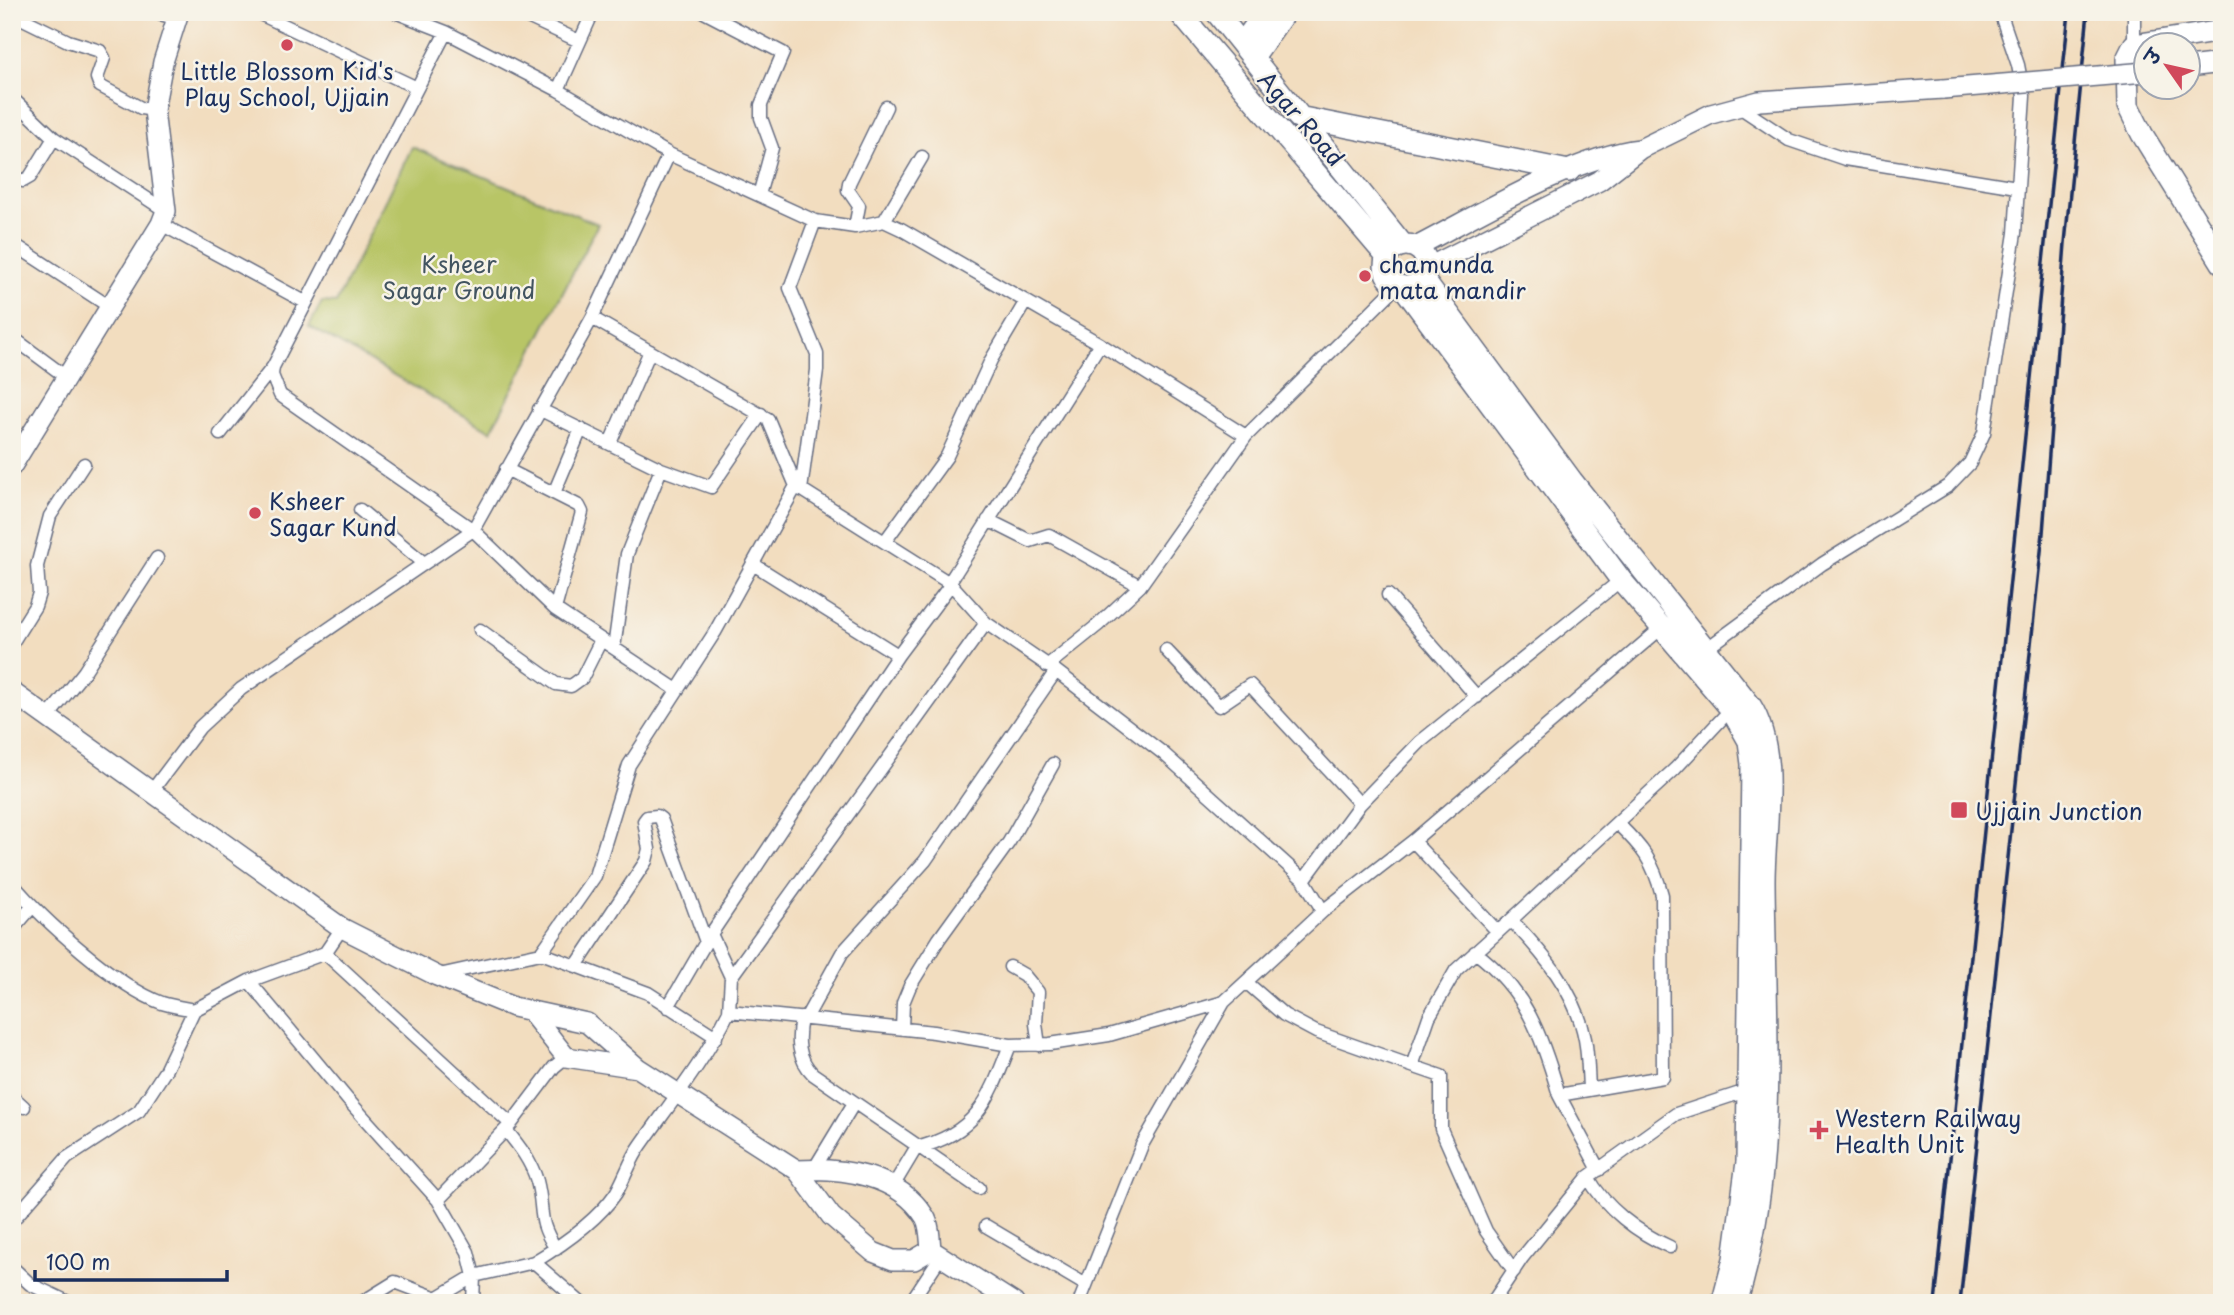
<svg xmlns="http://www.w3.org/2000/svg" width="2234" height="1315" viewBox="0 0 2234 1315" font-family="'Playpen Sans','Playpen Sans Deva',sans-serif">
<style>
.green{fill:#b8c566;stroke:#6a7a62;stroke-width:2}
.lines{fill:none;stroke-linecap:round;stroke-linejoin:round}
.street-casing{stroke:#666c80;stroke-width:15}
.secondary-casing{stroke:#666c80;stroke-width:22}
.primary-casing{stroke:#666c80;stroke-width:24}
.street{stroke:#fff;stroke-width:12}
.secondary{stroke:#fff;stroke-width:19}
.primary{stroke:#fff;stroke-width:21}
.rail{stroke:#1b2f5e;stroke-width:3.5}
.secondary-bridge-casing{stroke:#666c80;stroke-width:22;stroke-linecap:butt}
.secondary-bridge{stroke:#fff;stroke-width:19}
.poi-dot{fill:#d1495b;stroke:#f7f3e8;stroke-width:2.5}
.labels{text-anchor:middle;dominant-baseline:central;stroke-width:5;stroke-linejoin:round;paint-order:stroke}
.poi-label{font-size:23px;fill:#1b2f5e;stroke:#f7f3e8;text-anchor:start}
.street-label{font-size:23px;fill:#1b2f5e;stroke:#f7f3e8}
.park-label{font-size:23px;fill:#425460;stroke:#f7f3e8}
</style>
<rect width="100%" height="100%" fill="#f7f3e8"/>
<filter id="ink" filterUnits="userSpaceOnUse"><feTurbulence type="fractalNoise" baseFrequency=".0143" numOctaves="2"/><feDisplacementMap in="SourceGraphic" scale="14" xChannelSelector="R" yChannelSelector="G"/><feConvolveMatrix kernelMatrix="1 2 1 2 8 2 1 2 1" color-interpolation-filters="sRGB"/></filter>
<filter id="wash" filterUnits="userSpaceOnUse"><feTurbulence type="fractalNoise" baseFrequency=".00686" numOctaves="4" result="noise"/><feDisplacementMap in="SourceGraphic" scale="28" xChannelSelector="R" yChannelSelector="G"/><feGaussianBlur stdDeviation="1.57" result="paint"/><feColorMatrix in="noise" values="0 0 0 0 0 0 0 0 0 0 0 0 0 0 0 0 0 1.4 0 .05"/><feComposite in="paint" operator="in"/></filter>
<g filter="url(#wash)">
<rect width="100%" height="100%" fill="#f2ddbf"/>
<path class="green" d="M 412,147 L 598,224 L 491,431 L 309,326 L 322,302 L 336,303 Z"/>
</g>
<g filter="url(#ink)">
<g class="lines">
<defs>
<path id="street" d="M 153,12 L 178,19
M 256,12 L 417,88
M 395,12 L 446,32 L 558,90 L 669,154 L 815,221 L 855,227 L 884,221 L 901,229 L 1100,344 L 1246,436 L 1397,286
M 517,12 L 579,41
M 704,12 L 783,53 L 761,105 L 761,118 L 772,148 L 759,195
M 2134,12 L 2134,45
M 15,15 L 68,41 L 100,51 L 104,58 L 97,78 L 100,86 L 141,108 L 154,110
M 446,32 L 273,367 L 272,375 L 280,395 L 473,530 L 592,318
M 558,90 L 593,12
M 12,98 L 54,138 L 166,211
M 1738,106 L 1789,140 L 1845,159 L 2017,187
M 669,154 L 592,318 L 768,419 L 796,486 L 951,584 L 986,623 L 1056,671 L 1164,754 L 1304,880 L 1323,911
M 12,178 L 23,181 L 30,177 L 54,138
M 884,221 L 922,157
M 161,224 L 305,302
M 855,227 L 859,206 L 848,190 L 849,183 L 886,107
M 12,243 L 110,307
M 12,337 L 66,377
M 539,409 L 661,469 L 711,487 L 761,414
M 220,434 L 273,367
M 610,443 L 650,351
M 506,469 L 579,506 L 582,512 L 555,609
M 801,490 L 817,370 L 817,354 L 790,288 L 815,221
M 554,493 L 581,429
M 360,510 L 424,563
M 988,520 L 1030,541 L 1049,535 L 1140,586
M 886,540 L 947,456 L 991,360 L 1026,301
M 753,564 L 898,655
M 949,583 L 1100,344
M 1388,595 L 1477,697
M 480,630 L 556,684 L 571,686 L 582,678 L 601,640
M 12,643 L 35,606 L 39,593 L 37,566 L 50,516 L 84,464
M 614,648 L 627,554 L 661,469
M 1706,649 L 1822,564 L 1948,486 L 1970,463 L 1984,433 L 2015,233 L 2024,96 L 2018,65 L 2000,12
M 1166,650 L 1219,706 L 1250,685 L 1360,804
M 1047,666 L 1098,625 L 1140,586 L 1246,436
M 47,718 L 84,672 L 157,558
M 151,792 L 200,727 L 241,689 L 473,530 L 555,609 L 677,690
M 1413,841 L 1498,932 L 1675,769 L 1731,709
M 1304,880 L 1360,804 L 1420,742 L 1621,580
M 12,883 C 43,920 117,987 162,1003 C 172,1006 184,1008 194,1010 L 249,981 L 348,1100 L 438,1200 L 468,1252 L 474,1276 L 473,1303
M 1511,920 C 1543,953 1576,992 1585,1039 C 1588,1055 1588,1072 1589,1088
M 12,930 L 32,907
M 1475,952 C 1526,990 1542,1036 1559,1095
M 325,953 L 511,1124 L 438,1200
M 541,953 L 648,993 L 716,1037
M 576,966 L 646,861 L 649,849 L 644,821 L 647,817 L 657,816 L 661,819 L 706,942
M 1010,967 L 1024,975 L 1038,992 L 1036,1024 L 1039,1045
M 439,975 L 541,953 L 595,876 L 629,765 L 715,632 L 796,486
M 731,977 L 711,934 L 898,655 L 951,584
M 249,981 L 325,953 L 342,928
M 1247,983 L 1284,1015 L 1316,1032 L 1412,1066 L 1429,1017 L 1456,970 L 1498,932
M 668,1007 L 710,935
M 729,1011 L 731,977 L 986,623
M 801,1018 C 797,1039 797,1058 813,1074 L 979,1188
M 806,1018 L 842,953 L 925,861 L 1056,671
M 902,1029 L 903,1003 L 910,986 L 939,939 L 1009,842 L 1053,764
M 1412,1066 L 1441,1076 L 1441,1129 L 1486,1231 L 1514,1271
M 12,1096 L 24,1107
M 511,1124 L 554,1067 L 566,1057
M 506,1130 C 519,1146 531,1161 537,1181 C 545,1212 536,1218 556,1249
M 814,1169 L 854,1103
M 1599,1170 L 1559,1095 L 1663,1077 L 1662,895 C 1653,861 1643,848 1618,824
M 1588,1177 C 1605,1208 1638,1233 1670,1247
M 892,1188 L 916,1148 C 978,1133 989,1099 1010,1045
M 12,1221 L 67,1158 L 139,1111 L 165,1071 L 194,1010
M 986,1226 L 1086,1285
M 534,1262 C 562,1245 597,1221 616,1193 C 625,1178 630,1160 641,1145 C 672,1101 705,1060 729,1011 L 934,1032 L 1010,1045 L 1050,1044 L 1109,1035 L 1224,1002
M 12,1267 L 30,1284 L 70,1303
M 361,1303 L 395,1282 L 437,1298 L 474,1276 L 534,1262 L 581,1303
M 802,1303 L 816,1300 L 829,1303
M 910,1303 L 941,1256
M 1079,1303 L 1142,1145 L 1224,1002 L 1323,911 L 1413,841 L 1666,624
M 1492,1303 L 1522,1258 L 1588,1177 L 1676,1114 L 1752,1089"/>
<path id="secondary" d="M 1241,44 L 1264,12
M 1253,59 L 1286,12
M 2188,67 L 2222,63
M 1416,247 C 1476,216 1575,156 1640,149
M 1427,268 L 1599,181 L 1640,149 L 1711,114 L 1759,101 L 1943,89
M 12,466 L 161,224 L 166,211 L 154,110 L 163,62 L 179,12
M 12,692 L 342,928 L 437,976 L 513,1007 L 587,1023 L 638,1068 L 797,1170 L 831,1216 L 873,1252 L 893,1260 L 914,1260 L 931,1250 L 1014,1303
M 530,1011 L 566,1057 L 638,1068
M 797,1170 C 842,1167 899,1175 925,1217 C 930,1225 930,1240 931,1250"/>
<path id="primary" d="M 1179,12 L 1387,257
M 1216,12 L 1403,245
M 2222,31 L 2134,45 L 2127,59 L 2128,106 L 2142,134 L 2222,263
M 1298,117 L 1569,171
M1385 266a21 21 0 1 1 42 0a21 21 0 1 1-42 0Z
M 1423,279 L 1572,481 L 1750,705 C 1780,752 1764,826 1764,881 C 1765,1020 1779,1169 1736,1303
M 1404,288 L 1621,580 L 1731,709 L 1749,741 L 1752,764 L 1747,1162 L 1734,1259 L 1724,1297"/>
</defs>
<use href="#street" class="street-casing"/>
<use href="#secondary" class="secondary-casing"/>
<use href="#primary" class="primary-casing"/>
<use href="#street" class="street"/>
<use href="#secondary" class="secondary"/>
<use href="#primary" class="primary"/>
<path class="rail" d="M 1935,1303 L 2069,12
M 1960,1303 L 2043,533 L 2065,243 L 2088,12"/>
<defs>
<path id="secondary-bridge" d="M 1943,89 L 2146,72"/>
</defs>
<use href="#secondary-bridge" class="secondary-bridge-casing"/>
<use href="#secondary-bridge" class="secondary-bridge"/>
</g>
</g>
<g class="poi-dot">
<circle cx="287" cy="45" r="7"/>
<circle cx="1365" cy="276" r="7"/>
<circle cx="255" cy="513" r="7"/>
<rect x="1950" y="801" width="18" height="18" rx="3.5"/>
<path d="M1815.5 1119.5h7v7h7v7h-7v7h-7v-7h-7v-7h7z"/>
</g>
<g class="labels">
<g class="poi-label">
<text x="287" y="70" text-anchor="middle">Little Blossom Kid's<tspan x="287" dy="26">Play School, Ujjain</tspan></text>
<text x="1379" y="263">chamunda<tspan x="1379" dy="26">mata mandir</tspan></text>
<text x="269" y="500">Ksheer<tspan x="269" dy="26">Sagar Kund</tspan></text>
<text x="1975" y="810">Ujjain Junction</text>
<text x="1835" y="1117">Western Railway<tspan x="1835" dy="26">Health Unit</tspan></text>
</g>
<g class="street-label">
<text transform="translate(1302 118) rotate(49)">Agar Road</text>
</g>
<g class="park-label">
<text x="459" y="263">Ksheer<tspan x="459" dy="26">Sagar Ground</tspan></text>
</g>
</g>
<rect width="2234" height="1315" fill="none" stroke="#f7f3e8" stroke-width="42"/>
<g transform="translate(2167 66) rotate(304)"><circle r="33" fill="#f7f3e8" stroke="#9fa5b1" stroke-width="2"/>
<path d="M0-5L12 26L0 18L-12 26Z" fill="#d1495b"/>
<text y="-10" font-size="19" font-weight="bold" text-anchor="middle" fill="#1b2f5e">उ</text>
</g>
<path d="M35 1270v10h192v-10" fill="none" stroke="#1b2f5e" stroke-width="3.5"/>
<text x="46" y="1270" font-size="21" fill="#1b2f5e" stroke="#f7f3e8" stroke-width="5" paint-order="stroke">100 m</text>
</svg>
